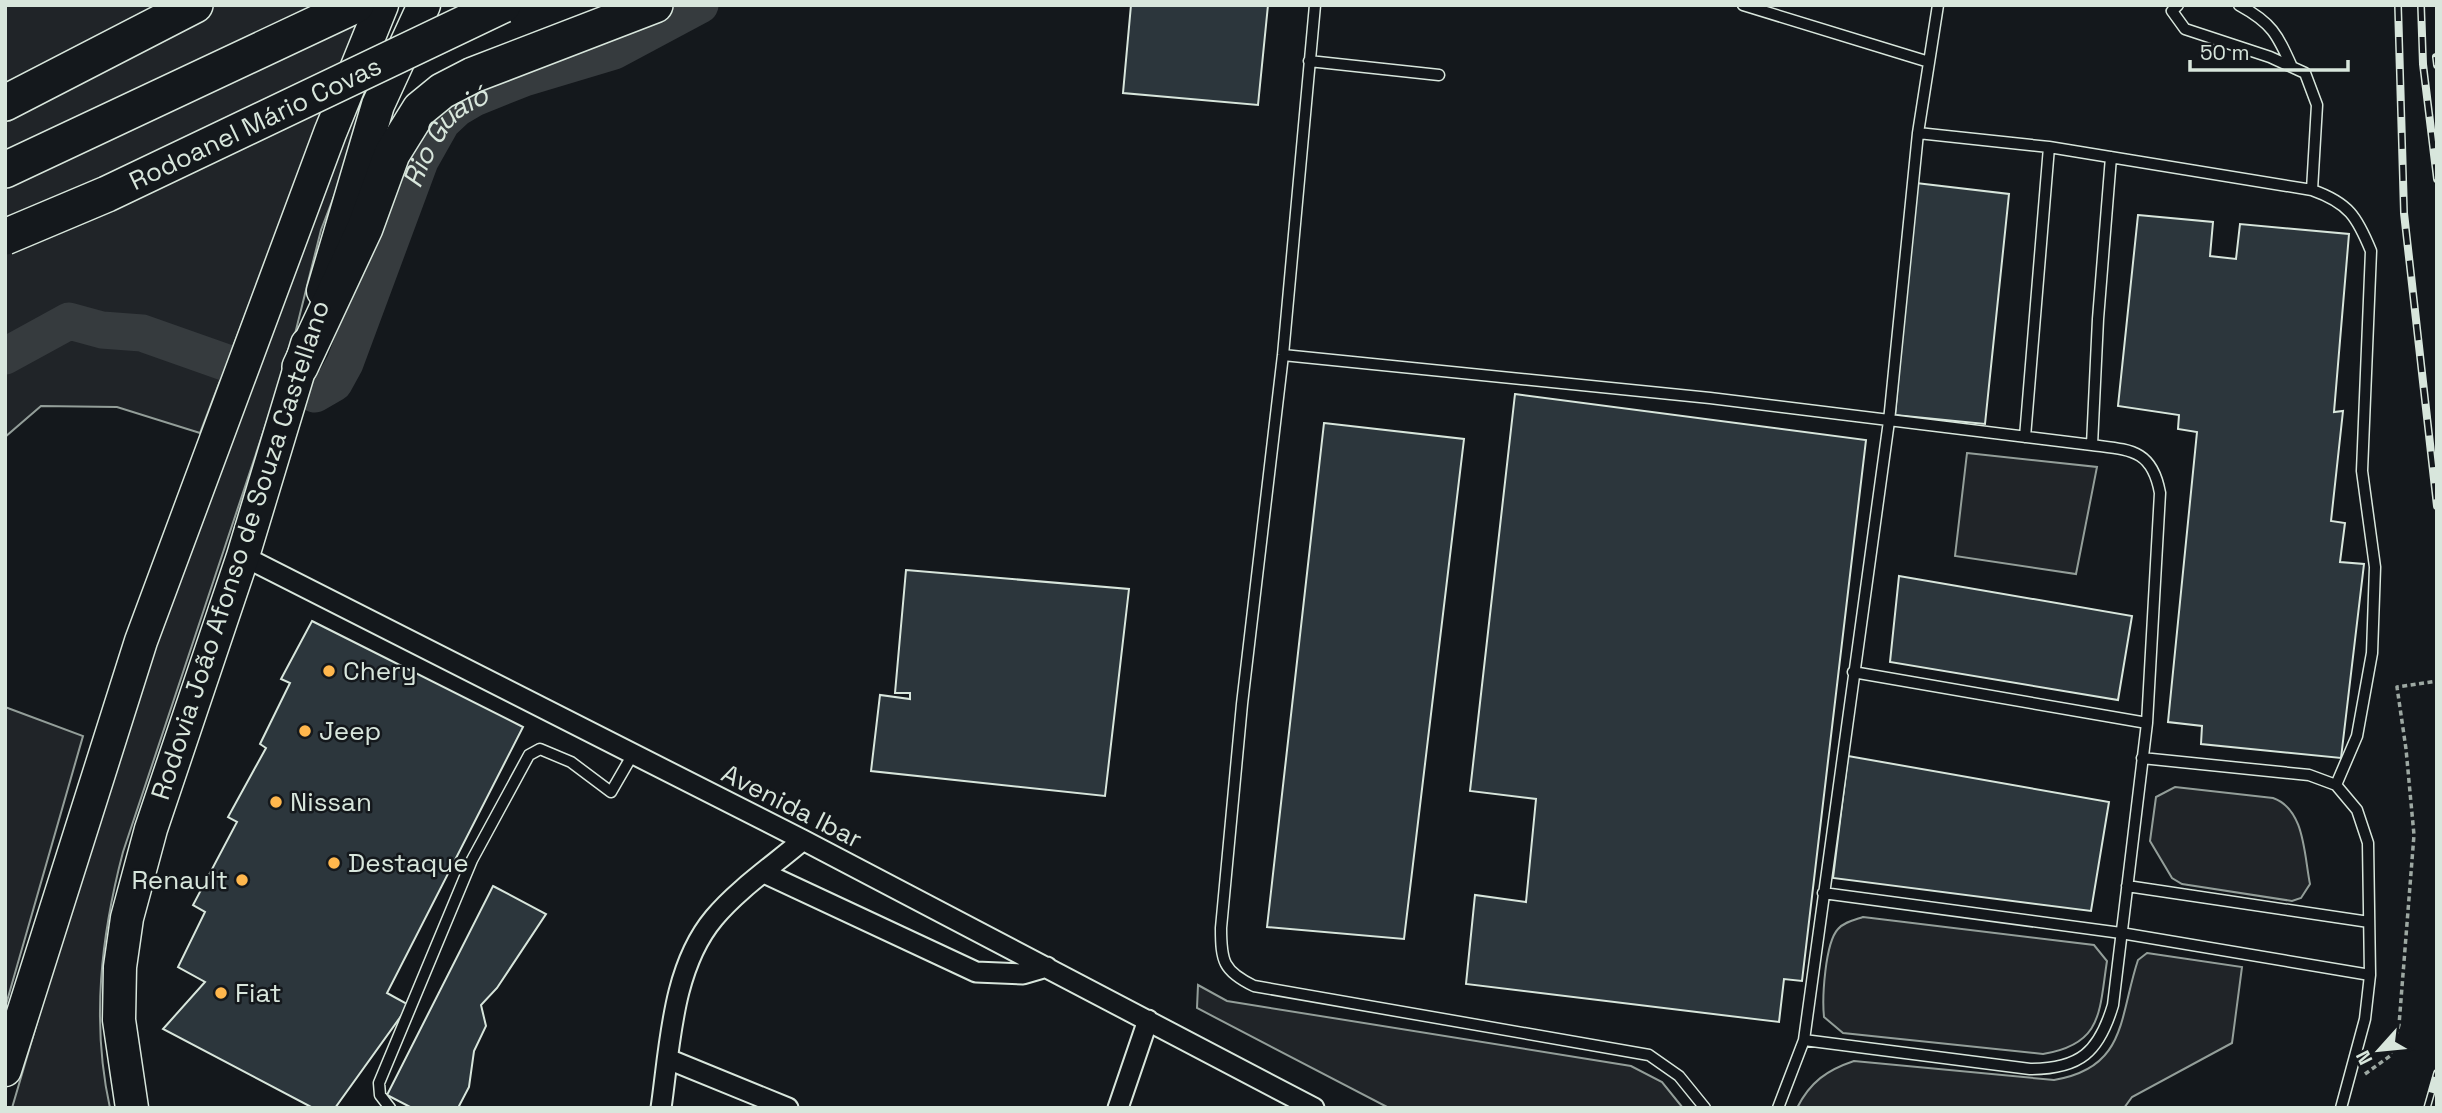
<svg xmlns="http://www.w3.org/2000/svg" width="2442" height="1113" viewBox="0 0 2442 1113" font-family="'Space Grotesk',sans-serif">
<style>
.green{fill:#202428;stroke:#939e99;stroke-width:2}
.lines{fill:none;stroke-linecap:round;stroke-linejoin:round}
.river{stroke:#363b3e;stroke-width:37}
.building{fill:#2c363c;stroke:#d8e6dc;stroke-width:2}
.service-casing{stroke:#d8e6dc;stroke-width:13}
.minor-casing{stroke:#d8e6dc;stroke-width:23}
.trunk-casing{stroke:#d8e6dc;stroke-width:35}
.motorway-casing{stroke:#d8e6dc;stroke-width:38}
.path{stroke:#9da8a2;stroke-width:3.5;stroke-dasharray:5 3.5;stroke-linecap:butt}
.service{stroke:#14181c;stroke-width:10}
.minor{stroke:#14181c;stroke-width:19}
.trunk{stroke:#14181c;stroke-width:32}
.motorway{stroke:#14181c;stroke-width:35}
.rail-casing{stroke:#d8e6dc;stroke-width:8}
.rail{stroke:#14181c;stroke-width:5;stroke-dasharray:16;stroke-linecap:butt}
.motorway-bridge-casing{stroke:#d8e6dc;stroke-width:38;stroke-linecap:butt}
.motorway-bridge{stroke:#14181c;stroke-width:35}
.poi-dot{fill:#ffb74d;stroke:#14181c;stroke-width:2.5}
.labels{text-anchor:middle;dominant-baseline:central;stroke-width:5;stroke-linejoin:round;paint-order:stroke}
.street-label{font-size:26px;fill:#d8e6dc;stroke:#14181c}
.poi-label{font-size:26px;fill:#d8e6dc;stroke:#14181c;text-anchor:start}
.water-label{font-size:28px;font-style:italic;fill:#d8e6dc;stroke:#14181c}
</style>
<rect width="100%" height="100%" fill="#14181c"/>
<path class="green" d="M 5,5 L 364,5 L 200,433 L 117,407 L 41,406 L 5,437 Z
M 373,95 L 321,230 L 292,346 L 123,852 C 101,936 91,1022 110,1108 L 12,1108 L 129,709 L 355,107 Z
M 1967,453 L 2097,467 L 2076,574 L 1955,556 Z
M 5,707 L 83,736 L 5,1008 Z
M 2175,787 L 2273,798 C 2305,809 2304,855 2310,884 L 2301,898 L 2292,901 L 2182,884 L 2172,878 L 2150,841 L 2156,797 Z
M 1863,917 L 2094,945 L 2107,961 C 2099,1012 2103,1044 2043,1054 L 1843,1033 L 1824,1017 C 1822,998 1825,943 1838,929 C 1844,922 1854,920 1863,917 Z
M 2147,953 L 2242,967 L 2232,1043 L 2132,1097 L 2124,1108 L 1797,1108 C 1810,1082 1827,1070 1854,1061 L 2054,1080 C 2127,1068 2119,1017 2138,960 Z
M 1198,985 L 1227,1001 L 1631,1066 L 1662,1082 L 1683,1108 L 1389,1108 L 1197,1008 Z"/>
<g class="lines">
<g class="river">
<path d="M 5,356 L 69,321 L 102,330 L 142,333 L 227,363"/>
<path id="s1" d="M 315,394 L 334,383 L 345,363 L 420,161 L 442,122 L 457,108 L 474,98 L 524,78 L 614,51 L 700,5"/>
</g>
</g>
<path class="building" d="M 1131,5 L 1268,5 L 1258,105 L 1123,93 Z
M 1916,183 L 2009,194 L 1985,424 L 1895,415 Z
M 2138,215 L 2213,222 L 2210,256 L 2236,259 L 2240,224 L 2349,234 L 2334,412 L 2343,411 L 2331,521 L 2345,523 L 2340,562 L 2364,564 L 2341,758 L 2201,744 L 2202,726 L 2168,722 L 2197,432 L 2178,429 L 2179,415 L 2118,406 Z
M 1515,394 L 1866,440 L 1802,981 L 1784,979 L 1779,1022 L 1466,984 L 1475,895 L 1526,902 L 1536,799 L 1470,791 Z
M 1324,423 L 1464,439 L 1404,939 L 1267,927 Z
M 906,570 L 1129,589 L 1105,796 L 871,771 L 880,695 L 910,699 L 910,693 L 895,693 Z
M 1899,576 L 2132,616 L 2118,700 L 1890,662 Z
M 312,621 L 523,727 L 387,993 L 409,1005 L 335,1108 L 313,1108 L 163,1029 L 205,982 L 178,967 L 205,912 L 193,905 L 237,822 L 228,817 L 266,748 L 260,744 L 290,683 L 281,679 Z
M 1848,756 L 2109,802 L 2091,911 L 1833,878 Z
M 493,886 L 546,914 L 497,988 L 481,1005 L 486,1026 L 474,1051 L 469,1087 L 458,1108 L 412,1108 L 387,1095 Z"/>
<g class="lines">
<defs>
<path id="service" d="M 1315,5 L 1283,355 L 1242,704 L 1221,928 C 1221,961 1223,971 1254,986 L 1649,1055 L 1679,1076 L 1705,1108
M 1743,5 L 1929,62
M 2178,5 L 2172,11 L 2185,29 L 2270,57 L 2305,73 L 2317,105 L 2312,190
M 2239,5 C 2272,23 2277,34 2292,67
M 1309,61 L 1439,75
M 1918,133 L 2049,147 L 2312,190 C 2349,203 2357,217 2371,251 L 2362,471 L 2375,567 L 2372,653 L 2357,736 L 2336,785
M 1283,355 L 1710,398 L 2092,445 C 2130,450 2152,449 2160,493 L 2147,723 L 2113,1005 C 2099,1052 2080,1069 2030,1069 L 1804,1040 L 1778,1108
M 2025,437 L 2049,147
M 2092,445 L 2098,319 L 2111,157
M 1853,672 L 2147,723
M 2142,758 L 2309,775 L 2336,785 L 2357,810 L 2368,843 L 2370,975 L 2365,1019 L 2341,1108
M 2127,886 L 2369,922
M 1823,893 L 2121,933 L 2370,975
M 1804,1040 L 1889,421 L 1918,133 L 1938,5
M 390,1108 L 380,1095 L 379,1083 L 472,860 L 529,755 L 540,749 L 571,762 L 611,792 L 633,754"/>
<path id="minor" d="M 243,556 L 803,840 L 1314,1108
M 764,873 L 976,972 L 1023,974 L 1047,967
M 668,1059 L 788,1108
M 661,1108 C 670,1046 672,968 714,918 C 737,890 775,864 803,840
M 1118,1108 L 1148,1020"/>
<path id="trunk" d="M 323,291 L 378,105 L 424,5
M 5,1070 L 141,641 L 330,133 L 382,5
M 132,1108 L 119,1020 L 120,967 L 127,918 L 151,829 L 243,556 L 307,344"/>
<path id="motorway" d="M 5,103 L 195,5
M 5,170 L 356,5
M 300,367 L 365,228 L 392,154 L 420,109 L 442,91 L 473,75 L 655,5"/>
</defs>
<use href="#service" class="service-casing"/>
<use href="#minor" class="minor-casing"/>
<use href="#trunk" class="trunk-casing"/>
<use href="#motorway" class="motorway-casing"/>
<path class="path" d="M 2365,1074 L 2390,1056 L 2399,1025 L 2414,835 L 2406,749 L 2397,687 L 2437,681"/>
<use href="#service" class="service"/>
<use href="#minor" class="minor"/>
<use href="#trunk" class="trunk"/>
<use href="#motorway" class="motorway"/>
<defs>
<path id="rail" d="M 2398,5 L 2404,213 L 2437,506
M 2421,5 L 2423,64 L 2437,179
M 2436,57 L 2437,65
M 2427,1108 L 2437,1073"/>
</defs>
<use href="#rail" class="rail-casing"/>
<use href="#rail" class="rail"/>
<defs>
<g id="motorway-bridge">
<path id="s2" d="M 5,237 L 107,194 L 503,5"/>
</g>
</defs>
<use href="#motorway-bridge" class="motorway-bridge-casing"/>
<use href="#motorway-bridge" class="motorway-bridge"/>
</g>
<g class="poi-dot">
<circle cx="329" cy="671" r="7"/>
<circle cx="305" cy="731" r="7"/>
<circle cx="276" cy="802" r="7"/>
<circle cx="334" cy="863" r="7"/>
<circle cx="242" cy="880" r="7"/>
<circle cx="221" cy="993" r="7"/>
</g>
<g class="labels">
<g class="street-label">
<text stroke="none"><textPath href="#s2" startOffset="275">Rodoanel Mário Covas</textPath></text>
<text transform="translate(240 550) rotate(-72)">Rodovia João Afonso de Souza Castellano</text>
<text transform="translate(792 806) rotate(27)">Avenida Ibar</text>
</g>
<g class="poi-label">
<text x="343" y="671">Chery</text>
<text x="319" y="731">Jeep</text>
<text x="290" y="802">Nissan</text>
<text x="348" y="863">Destaque</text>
<text x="228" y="880" text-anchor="end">Renault</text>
<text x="235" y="993">Fiat</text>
</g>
<g class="water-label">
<text stroke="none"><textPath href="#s1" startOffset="296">Rio Guaió</textPath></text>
</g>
</g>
<rect width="2442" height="1113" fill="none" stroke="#d8e6dc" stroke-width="14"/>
<g transform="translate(2379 1050) rotate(243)" stroke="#14181c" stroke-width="5" paint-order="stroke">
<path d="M0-5L12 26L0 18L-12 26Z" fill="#d8e6dc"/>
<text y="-10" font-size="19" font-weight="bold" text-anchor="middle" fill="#d8e6dc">N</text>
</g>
<path d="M2190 60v10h158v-10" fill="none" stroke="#d8e6dc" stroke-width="3.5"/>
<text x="2200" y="60" font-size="21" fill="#d8e6dc" stroke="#14181c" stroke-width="5" paint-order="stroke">50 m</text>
</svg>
